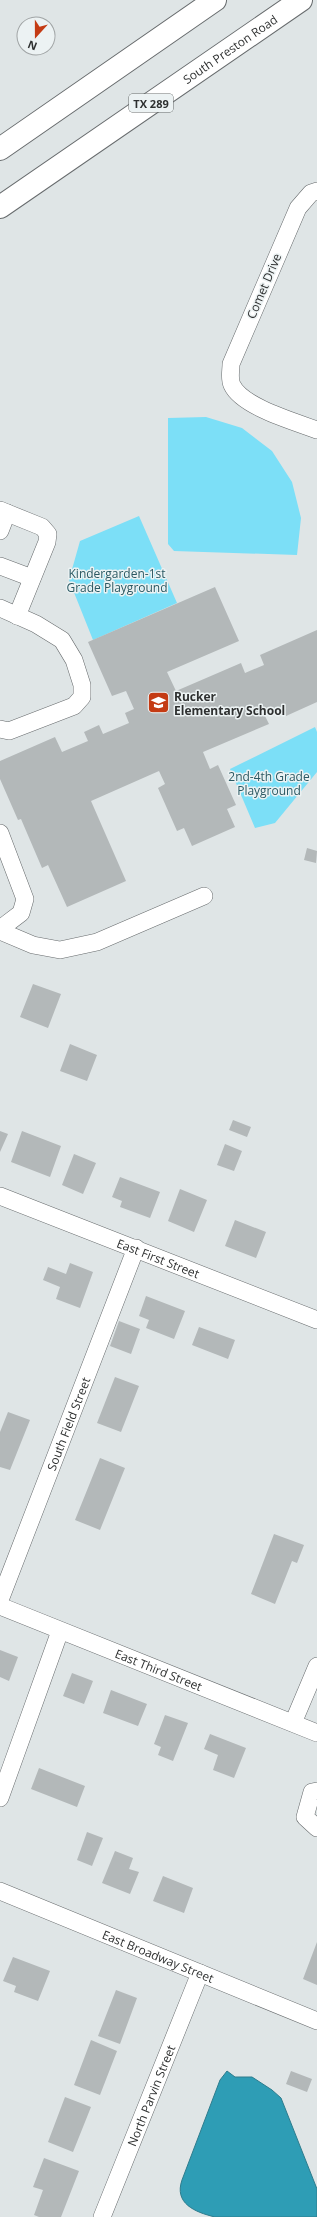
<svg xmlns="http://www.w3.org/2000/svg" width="317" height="2217" viewBox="0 0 317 2217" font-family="'Open Sans',sans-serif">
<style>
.green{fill:#7cdff7}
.water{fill:#2e9db5;stroke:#2e7c8d}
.building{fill:#b3b8b9}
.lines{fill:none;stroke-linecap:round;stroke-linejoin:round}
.minor-casing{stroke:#676b6d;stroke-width:18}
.major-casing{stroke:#676b6d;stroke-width:24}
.minor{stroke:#fff;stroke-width:17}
.major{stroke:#fff;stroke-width:22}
.labels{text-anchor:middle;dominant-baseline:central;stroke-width:3;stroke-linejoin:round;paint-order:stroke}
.shield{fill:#ecf2f3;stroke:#676a6a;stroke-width:1}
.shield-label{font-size:11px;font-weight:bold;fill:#2e3030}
.street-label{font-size:12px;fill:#2e3030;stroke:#ecf2f3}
.park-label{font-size:12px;fill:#2b5963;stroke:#ecf2f3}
.poi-label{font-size:12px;font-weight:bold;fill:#2e3030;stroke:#ecf2f3;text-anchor:start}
</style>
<rect width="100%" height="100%" fill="#dfe5e6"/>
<path class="green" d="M 206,417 L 242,428 L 272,451 L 292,482 L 301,518 L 297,555 L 174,551 L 168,544 L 168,418 Z
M 139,516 L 177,603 L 93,640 L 69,580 L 80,541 Z
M 315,727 L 317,732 L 317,772 L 275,823 L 255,828 L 230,769 Z"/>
<path class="water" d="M 227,2071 L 235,2077 L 252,2077 L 272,2090 L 281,2098 L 317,2189 L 317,2217 C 293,2217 269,2217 246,2217 C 236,2217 224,2217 215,2217 C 194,2212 174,2203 182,2180 L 220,2080 Z"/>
<path class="building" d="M 215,587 L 239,641 L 167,672 L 176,691 L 241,663 L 245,673 L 264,665 L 260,655 L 317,630 L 317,702 L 286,716 L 282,708 L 265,716 L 269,724 L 203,752 L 210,769 L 218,765 L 236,805 L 227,809 L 235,827 L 192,846 L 184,828 L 177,831 L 158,788 L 165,784 L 159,771 L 91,801 L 126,881 L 67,907 L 48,865 L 42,868 L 21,819 L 18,820 L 0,779 L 0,761 L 55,737 L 62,752 L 88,741 L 84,732 L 99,725 L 103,734 L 129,723 L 125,713 L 134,709 L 126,691 L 112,696 L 88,642 Z
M 307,848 L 317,851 L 316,863 L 304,860 Z
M 33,984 L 61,994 L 48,1028 L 20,1017 Z
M 70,1044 L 97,1055 L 87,1081 L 60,1071 Z
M 233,1120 L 251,1127 L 247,1137 L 229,1130 Z
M 0,1131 L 8,1134 L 0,1152 Z
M 22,1131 L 61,1146 L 50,1177 L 11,1162 Z
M 225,1144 L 242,1151 L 234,1171 L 217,1165 Z
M 74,1154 L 96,1163 L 83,1194 L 62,1185 Z
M 120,1177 L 160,1192 L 150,1218 L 120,1207 L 122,1201 L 112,1197 Z
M 180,1189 L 207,1200 L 194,1232 L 168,1221 Z
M 235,1220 L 266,1232 L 256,1258 L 225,1246 Z
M 70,1263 L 93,1272 L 80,1308 L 56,1299 L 60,1287 L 43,1280 L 48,1267 L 66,1274 Z
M 146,1296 L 185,1311 L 174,1339 L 146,1328 L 149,1320 L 139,1316 Z
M 119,1321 L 140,1329 L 131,1354 L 110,1346 Z
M 199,1327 L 235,1340 L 228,1359 L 192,1345 Z
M 115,1377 L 139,1386 L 121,1432 L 97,1423 Z
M 8,1412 L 30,1420 L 10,1470 L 0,1467 L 0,1432 Z
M 100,1458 L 125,1468 L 100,1530 L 75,1520 Z
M 274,1534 L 304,1545 L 297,1563 L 292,1561 L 275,1604 L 251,1594 Z
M 0,1650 L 18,1657 L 9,1681 L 0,1677 Z
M 72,1673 L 93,1681 L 84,1704 L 63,1696 Z
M 111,1690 L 147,1704 L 138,1726 L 103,1713 Z
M 165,1715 L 188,1723 L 173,1761 L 158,1755 L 161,1747 L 154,1744 Z
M 210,1734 L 246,1748 L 234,1778 L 213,1770 L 218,1755 L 204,1749 Z
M 39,1768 L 85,1786 L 77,1807 L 31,1789 Z
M 87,1832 L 103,1838 L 92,1866 L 77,1860 Z
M 115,1851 L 133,1858 L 129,1869 L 139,1872 L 130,1894 L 102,1883 Z
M 163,1876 L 193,1888 L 184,1913 L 153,1901 Z
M 317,1942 L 317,1985 L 303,1979 Z
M 13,1957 L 50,1971 L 38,2001 L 14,1992 L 16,1986 L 3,1981 Z
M 116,1990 L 137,1998 L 120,2044 L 98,2036 Z
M 91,2040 L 117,2051 L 100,2095 L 74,2085 Z
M 291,2071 L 312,2079 L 307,2092 L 286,2084 Z
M 65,2097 L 91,2107 L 73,2152 L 48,2142 Z
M 44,2158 L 79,2171 L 61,2217 L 39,2217 L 34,2215 L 43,2190 L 33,2187 Z"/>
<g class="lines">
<defs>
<g id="minor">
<path d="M 317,191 L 311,193 L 298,208 L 231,364 C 231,371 229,379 232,385 C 242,407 296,422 317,430"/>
<path d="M 0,510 L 42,527 L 48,534 L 47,542 L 17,616"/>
<path d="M 0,531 L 7,513"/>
<path d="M 0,566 L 32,578"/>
<path d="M 0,608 L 36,624 L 62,640 L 74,660 L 82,685 L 82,697 L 74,706 L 9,731 L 0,729"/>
<path d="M 0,833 L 25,899 L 21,913 L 0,929"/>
<path d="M 0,931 L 33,945 L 60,950 L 97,942 L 204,896"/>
<path id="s1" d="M 0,1196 L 317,1320"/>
<path id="s2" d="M 0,1600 L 136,1248"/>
<path id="s3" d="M 0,1606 L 317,1733"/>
<path d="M 293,1723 L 317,1666"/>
<path d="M 317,1791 L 312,1792 L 305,1817 L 317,1828"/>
<path d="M 0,1798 L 60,1631"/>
<path id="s4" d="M 0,1891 L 317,2021"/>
<path id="s5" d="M 102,2217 L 200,1973"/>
</g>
<g id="major">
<path d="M 0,149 L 215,0"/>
<path id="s6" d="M 0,207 L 301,0"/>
</g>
</defs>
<use href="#minor" class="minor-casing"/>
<use href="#major" class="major-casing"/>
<use href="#minor" class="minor"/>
<use href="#major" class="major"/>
</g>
<defs>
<symbol id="school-square" viewBox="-11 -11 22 22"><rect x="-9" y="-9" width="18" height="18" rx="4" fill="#c43b14" stroke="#ecf2f3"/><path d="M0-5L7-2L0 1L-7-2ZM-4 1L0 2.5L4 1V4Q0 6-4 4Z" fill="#fff"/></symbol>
</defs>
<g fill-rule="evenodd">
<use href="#school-square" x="146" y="690" width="25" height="25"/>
</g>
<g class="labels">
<rect class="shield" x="129" y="94" width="44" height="18" rx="3"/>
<g class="shield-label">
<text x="151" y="103">TX 289</text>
</g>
<g class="street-label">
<text stroke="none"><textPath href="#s6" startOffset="279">South Preston Road</textPath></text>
<text transform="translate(264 286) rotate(-67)">Comet Drive</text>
<text stroke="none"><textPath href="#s1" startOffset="170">East First Street</textPath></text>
<text stroke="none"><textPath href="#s2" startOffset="189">South Field Street</textPath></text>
<text stroke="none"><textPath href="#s3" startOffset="171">East Third Street</textPath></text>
<text stroke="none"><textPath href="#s4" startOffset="171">East Broadway Street</textPath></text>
<text stroke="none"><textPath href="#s5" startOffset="131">North Parvin Street</textPath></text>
</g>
<g class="park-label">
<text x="117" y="573">Kindergarden-1st<tspan x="117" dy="14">Grade Playground</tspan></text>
<text x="269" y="776">2nd-4th Grade<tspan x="269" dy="14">Playground</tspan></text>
</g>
<g class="poi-label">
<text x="174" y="696">Rucker<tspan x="174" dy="14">Elementary School</tspan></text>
</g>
</g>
<g transform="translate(36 36) rotate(201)"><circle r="19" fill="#ecf2f3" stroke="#a0a4a5"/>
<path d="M0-3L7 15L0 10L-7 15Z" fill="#c43b14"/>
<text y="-6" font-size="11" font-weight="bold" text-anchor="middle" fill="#2e3030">N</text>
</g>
</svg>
